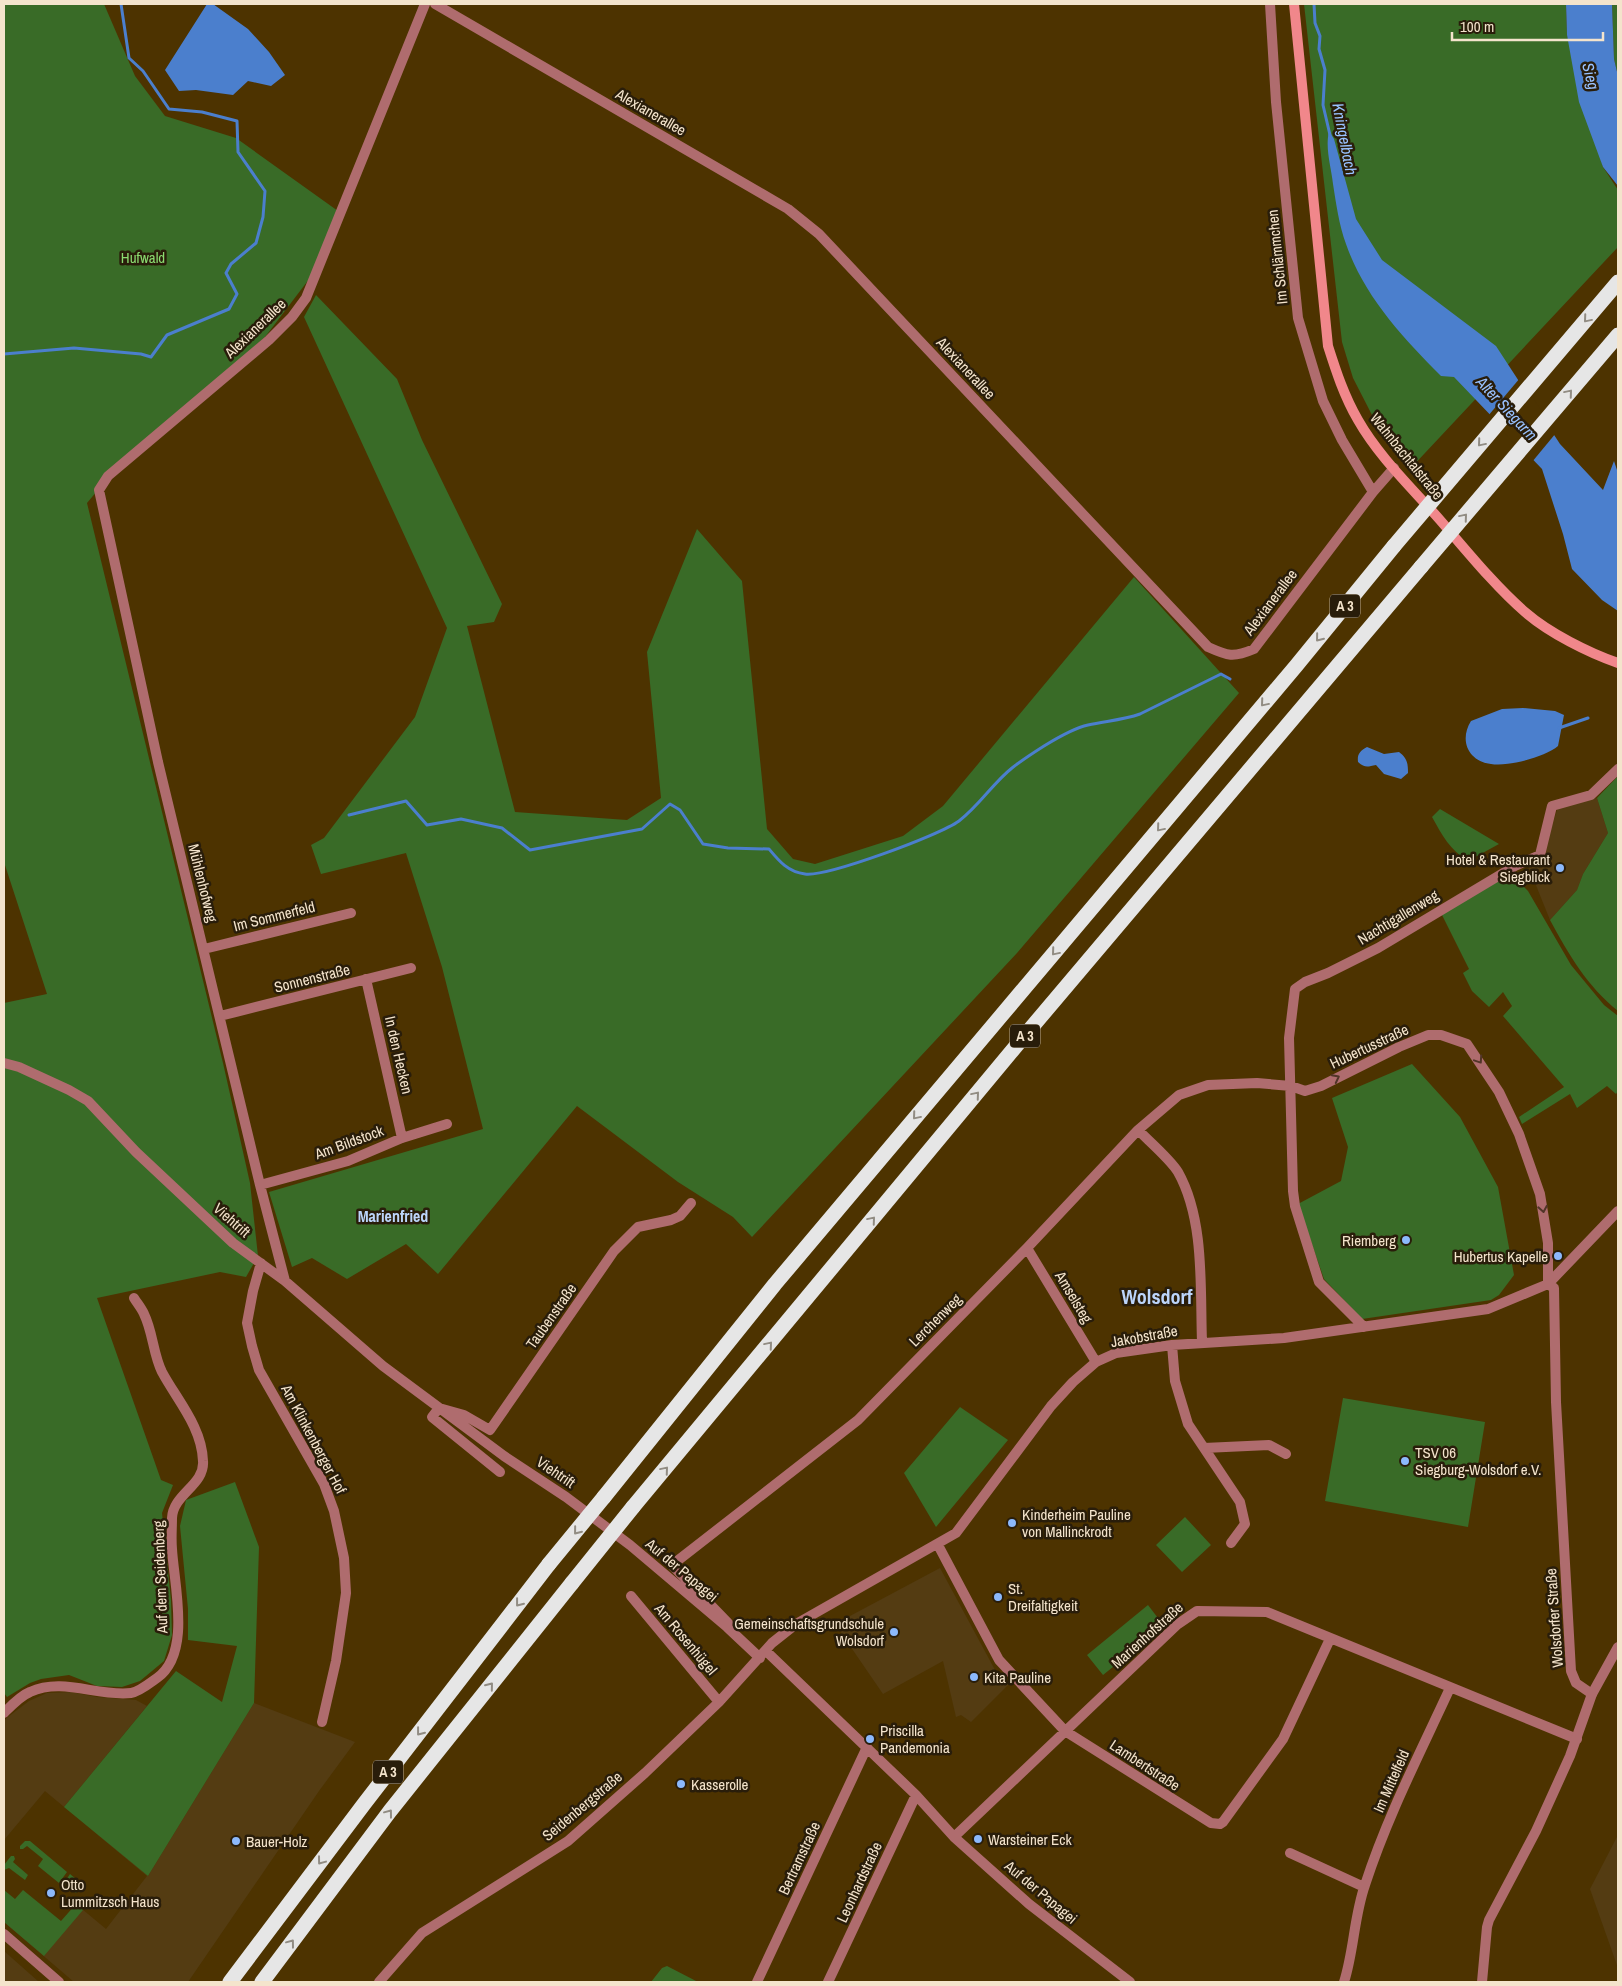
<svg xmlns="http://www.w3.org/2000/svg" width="1622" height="1986" viewBox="0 0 1622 1986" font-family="'Archivo Narrow',sans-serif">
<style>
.built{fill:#543c12}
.green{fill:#396b27}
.water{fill:#4b7fcd}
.pier{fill:#4d3300}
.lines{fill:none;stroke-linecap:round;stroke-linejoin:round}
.stream{stroke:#4b7fcd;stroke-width:3}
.minor{stroke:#af6c6e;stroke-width:10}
.tertiary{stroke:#af6c6e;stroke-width:10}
.secondary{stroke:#f1878b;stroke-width:10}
.motorway{stroke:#e6e6e6;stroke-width:15}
.motorway-bridge{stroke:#e6e6e6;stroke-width:15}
.oneway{stroke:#918c83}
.oneway2{stroke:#513528}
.poi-dot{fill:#8cb9fc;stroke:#291d0a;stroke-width:2}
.labels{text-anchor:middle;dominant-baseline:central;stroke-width:5;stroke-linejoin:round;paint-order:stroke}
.shield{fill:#291d0a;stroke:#b7a892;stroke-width:1}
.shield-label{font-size:14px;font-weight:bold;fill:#f4e4cc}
.street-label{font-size:15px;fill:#f4e4cc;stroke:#291d0a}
.park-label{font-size:15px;fill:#8bdb70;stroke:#291d0a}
.poi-label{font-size:15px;fill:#f4e4cc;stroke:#291d0a;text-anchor:start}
.water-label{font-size:16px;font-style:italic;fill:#99c2ff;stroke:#291d0a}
.neighbourhood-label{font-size:16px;font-weight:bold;fill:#bcd5fb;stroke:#291d0a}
.district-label{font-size:20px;font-weight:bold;fill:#bcd5fb;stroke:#291d0a}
</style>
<rect width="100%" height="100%" fill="#4d3300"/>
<path class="built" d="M 1597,798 L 1608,833 L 1583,874 L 1577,890 L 1550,920 L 1527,863 L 1539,866 L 1558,807 Z
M 940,1568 L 995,1670 L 1009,1684 L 971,1722 L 961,1715 L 956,1717 L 943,1661 L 883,1694 L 835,1624 Z
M 71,1692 L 97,1697 L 136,1700 L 147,1706 L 64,1807 L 148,1876 L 254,1703 L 355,1742 L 319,1791 L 188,1982 L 74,1982 L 4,1922 L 4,1894 L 52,1933 L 76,1904 L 106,1929 L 147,1876 L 45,1791 L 4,1840 L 4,1720 L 29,1701 L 47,1693 Z
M 1618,1835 L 1618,1968 L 1590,1889 Z
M 4,1951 L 39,1982 L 4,1982 Z"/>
<path class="green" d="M 4,4 L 104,4 L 135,76 L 165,116 L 236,138 L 338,211 L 313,274 L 265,337 L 113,472 L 87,503 L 223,1063 L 250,1183 L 258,1256 L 246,1277 L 220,1272 L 97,1298 L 161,1480 L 173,1485 L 162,1513 L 171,1600 L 172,1635 L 164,1661 L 140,1681 L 122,1687 L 97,1686 L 69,1675 L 41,1679 L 30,1683 L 7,1697 L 4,1693 L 4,1003 L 47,994 L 4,862 Z
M 1304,4 L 1566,4 L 1567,35 L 1603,167 L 1618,190 L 1618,247 L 1410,469 L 1372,415 L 1353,378 L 1342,342 Z
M 1612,4 L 1618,4 L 1618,76 L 1614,59 Z
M 316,295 L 397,379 L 422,440 L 502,604 L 494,622 L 467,626 L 515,812 L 627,820 L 661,798 L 647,652 L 697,529 L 742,581 L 767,829 L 793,859 L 815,864 L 903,836 L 943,806 L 1134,577 L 1239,693 L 1017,953 L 752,1237 L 733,1217 L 678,1182 L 577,1106 L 438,1274 L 406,1244 L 347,1279 L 312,1258 L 292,1267 L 269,1192 L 483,1129 L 442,967 L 406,853 L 321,874 L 311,845 L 324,838 L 415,717 L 447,628 L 304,317 Z
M 1618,776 L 1618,1011 C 1587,986 1569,955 1550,920 L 1577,890 L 1583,874 L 1608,833 L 1597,798 Z
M 1440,809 L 1499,844 L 1468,861 C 1450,850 1442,835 1432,817 Z
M 1500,878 L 1517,880 L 1528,891 L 1571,965 L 1604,1005 L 1618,1016 L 1618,1091 L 1616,1094 L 1607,1086 L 1577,1108 L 1570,1094 L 1522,1124 L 1519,1117 L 1564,1087 L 1503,1016 L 1512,1006 L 1503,992 L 1489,1007 L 1472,991 L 1463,973 L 1469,969 L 1441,913 Z
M 1412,1064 L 1460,1117 L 1498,1187 L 1514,1275 L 1499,1295 L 1491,1300 L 1362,1319 L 1324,1279 L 1298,1204 L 1341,1181 L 1348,1147 L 1332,1098 Z
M 1343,1398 L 1485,1422 L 1468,1527 L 1325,1501 Z
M 960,1407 L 1008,1440 L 936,1527 L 904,1473 Z
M 235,1482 L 259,1547 L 254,1703 L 148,1876 L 64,1807 L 176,1671 L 222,1702 L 237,1646 L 188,1640 L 188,1609 L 180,1526 L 186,1500 Z
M 1185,1517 L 1211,1545 L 1182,1572 L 1156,1545 Z
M 1148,1605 L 1164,1626 L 1103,1675 L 1087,1655 Z
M 25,1841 L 30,1841 L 67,1872 L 59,1883 L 38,1866 L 43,1859 L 27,1846 L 23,1849 L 20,1849 L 20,1846 Z
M 11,1856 L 14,1856 L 15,1859 L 13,1862 L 28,1875 L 25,1880 L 9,1868 L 4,1870 L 4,1865 Z
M 70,1874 L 82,1884 L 76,1893 L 64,1883 Z
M 4,1890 L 15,1899 L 23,1890 L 61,1921 L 76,1904 L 83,1910 L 44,1956 L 4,1922 Z
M 667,1966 L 698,1982 L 651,1982 L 662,1968 Z"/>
<path class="water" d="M 207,4 L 213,4 L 248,29 L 269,52 L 285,75 L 271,86 L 248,81 L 233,95 L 196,90 L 179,91 L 165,70 Z
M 1566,4 L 1612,4 L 1614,59 L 1618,76 L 1618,186 L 1603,167 L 1579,102 L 1567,35 Z
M 1329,131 L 1334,139 L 1356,219 L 1382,260 L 1496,346 L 1560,444 L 1603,490 L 1614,461 L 1618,473 L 1618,611 L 1602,600 L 1572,569 L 1563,534 L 1542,469 L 1454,377 L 1441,376 C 1403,338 1364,296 1346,244 C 1339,225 1336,203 1333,184 C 1331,166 1325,149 1329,131 Z
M 1523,708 L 1555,711 L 1564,715 L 1558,746 C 1545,757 1508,767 1491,764 C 1468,761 1459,740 1471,721 L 1502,709 Z
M 1367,747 L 1384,754 L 1399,752 C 1407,758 1408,763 1408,773 L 1401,779 L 1384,774 L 1376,765 C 1367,767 1365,768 1358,762 C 1357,754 1360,751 1367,747 Z"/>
<path class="pier" d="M 1520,378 L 1556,433 L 1532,462 L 1488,416 Z"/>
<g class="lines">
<path class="stream" d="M 1314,4 L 1315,23 L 1320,36 L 1319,49 L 1325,70 L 1323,105 L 1330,135
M 4,354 L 74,348 L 141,354 L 151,357 L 167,335 L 229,309 L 237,294 L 226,273 L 231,264 L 256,243 L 263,217 L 265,191 L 238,152 L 237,121 L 202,112 L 169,109 L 143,71 L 129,58 L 121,4
M 1559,728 L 1588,718
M 349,815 L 406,801 L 427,825 L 461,819 L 502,828 L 530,850 L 642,829 L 670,804 L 680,810 L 703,844 L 728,848 L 769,849 C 779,861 788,872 805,874 C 827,877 940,835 959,821 C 979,806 993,783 1012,768 C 1022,760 1033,753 1044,746 C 1057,738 1074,728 1088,725 C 1106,721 1123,720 1140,714 L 1221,674 L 1230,679"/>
<path class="minor" d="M 435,4 L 788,209 L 819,234 L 1208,647 C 1228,656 1233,658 1254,649 L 1373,492 L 1394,468
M 1270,4 L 1276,102 L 1298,318 L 1323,401 L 1342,440 L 1373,492
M 204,949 L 351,913
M 366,979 L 402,1138
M 220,1016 L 411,968
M 4,1063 L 19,1067 L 69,1090 L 88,1101 L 136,1152 L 233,1243 L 285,1281 L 383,1366 L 504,1456 L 566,1497 L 630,1545 L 727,1627 L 760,1658
M 1138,1130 C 1149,1141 1171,1160 1178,1172 C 1205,1220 1200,1288 1202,1342
M 260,1185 L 348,1161 L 402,1138 L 447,1124
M 1027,1248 L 1096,1362
M 261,1263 L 253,1291 L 247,1323 L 252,1346 L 259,1370 L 324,1484 L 334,1511 L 344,1558 L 346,1593 L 336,1661 L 322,1722
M 285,1281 L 260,1185 L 158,762 L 99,490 L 108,476 L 269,340 L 292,317 L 306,298 L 425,4
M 1548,1284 L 1554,1288 L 1556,1402 L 1571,1671 L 1576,1683 L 1592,1694
M 1364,1327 L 1319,1282 L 1295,1206 L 1293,1191 L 1289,1038 L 1295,989 L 1305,982 L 1328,973 L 1378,948 L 1515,866 L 1540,855 L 1552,806 L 1591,795 L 1618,769
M 1172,1345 L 1175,1381 L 1188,1424 L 1240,1502 L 1245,1524 L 1231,1543
M 1204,1448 L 1269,1445 L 1286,1454
M 500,1472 L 432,1417 L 439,1408 L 464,1415 L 490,1430 L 614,1251 L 638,1227 L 671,1220 L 680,1216 L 691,1203
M 938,1545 L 999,1660 L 1065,1731 L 1211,1823 L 1220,1824 L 1223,1822 L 1283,1739 L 1330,1639
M 631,1596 L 719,1702
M 727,1627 L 728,1623 L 672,1565 L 858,1420 L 1027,1248 L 1138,1130 L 1179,1095 L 1208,1085 L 1257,1083 L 1291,1086 L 1305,1091 L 1321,1086 L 1399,1047 L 1428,1035 L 1441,1035 L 1467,1044 L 1499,1092 L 1519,1134 L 1540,1194 L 1548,1243 L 1548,1284
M 766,1651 L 916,1795 L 954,1837 L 1029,1904 L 1130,1982
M 4,1713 C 11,1706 20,1696 30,1692 C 63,1677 97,1697 131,1693 C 139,1692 150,1683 157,1678 C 192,1653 174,1585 172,1549 C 171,1539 172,1528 172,1518 C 173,1494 205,1485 203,1461 C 202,1427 177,1400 162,1372 C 153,1354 153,1332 144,1314 C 142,1309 137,1303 134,1298
M 954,1837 L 1178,1624 L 1197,1611 L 1267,1612 L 1577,1739
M 1290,1853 L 1364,1887
M 379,1982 L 422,1933 L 568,1841 L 645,1773 L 719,1702 L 772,1643 L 796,1624 L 956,1533 L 1051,1406 L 1073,1382 L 1096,1362 L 1116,1353 L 1172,1345 L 1284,1338 L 1488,1309 L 1548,1284 L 1618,1211
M 757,1982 L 867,1747
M 828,1982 L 916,1795
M 1344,1982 C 1354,1951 1354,1916 1365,1885 C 1387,1817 1420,1753 1450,1688"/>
<path class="tertiary" d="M 4,1934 L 59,1982
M 1482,1982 L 1487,1927 L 1489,1920 L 1536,1831 L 1570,1756 L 1592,1694 L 1618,1647"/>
<path class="secondary" d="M 1294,4 L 1328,346 C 1336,371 1344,396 1358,420 C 1379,457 1412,488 1440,520 C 1466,550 1495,586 1525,612 C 1549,633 1589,653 1618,663"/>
<path class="motorway" d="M 604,1497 L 775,1284 L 1296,666 L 1394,546
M 633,1507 L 1026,1034 L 1421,567
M 230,1982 L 364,1804 L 549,1564
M 262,1982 L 390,1811 L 572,1583"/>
<path class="motorway-bridge" d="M 1394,546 L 1618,282
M 1421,567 L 1618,335
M 549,1564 L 604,1497
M 572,1583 L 633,1507"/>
</g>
<defs><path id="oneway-chevron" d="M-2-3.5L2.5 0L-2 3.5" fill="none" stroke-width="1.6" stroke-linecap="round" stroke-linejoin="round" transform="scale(1.25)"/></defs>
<g class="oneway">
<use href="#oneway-chevron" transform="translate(1587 319) rotate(130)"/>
<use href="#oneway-chevron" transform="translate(1569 393) rotate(-50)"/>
<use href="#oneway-chevron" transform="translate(1481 443) rotate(130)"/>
<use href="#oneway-chevron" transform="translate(1464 517) rotate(-50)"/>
<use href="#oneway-chevron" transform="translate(1319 638) rotate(129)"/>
<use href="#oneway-chevron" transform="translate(1264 703) rotate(130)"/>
<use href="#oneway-chevron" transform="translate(1160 828) rotate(130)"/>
<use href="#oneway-chevron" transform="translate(1055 952) rotate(130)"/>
<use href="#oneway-chevron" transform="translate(976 1095) rotate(-50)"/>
<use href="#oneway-chevron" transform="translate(916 1116) rotate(130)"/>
<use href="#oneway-chevron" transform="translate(872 1220) rotate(-50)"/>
<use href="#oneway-chevron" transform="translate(769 1345) rotate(-50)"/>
<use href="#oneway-chevron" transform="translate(665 1470) rotate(-50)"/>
<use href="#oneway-chevron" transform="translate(577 1531) rotate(129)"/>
<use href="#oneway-chevron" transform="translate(519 1603) rotate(128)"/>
<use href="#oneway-chevron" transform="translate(490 1686) rotate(-51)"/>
<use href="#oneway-chevron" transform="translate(420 1732) rotate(128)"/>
<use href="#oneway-chevron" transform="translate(389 1813) rotate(-53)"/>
<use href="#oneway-chevron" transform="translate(321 1861) rotate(127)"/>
<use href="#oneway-chevron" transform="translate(291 1943) rotate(-53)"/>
</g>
<g class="oneway2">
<use href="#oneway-chevron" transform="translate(1479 1060) rotate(56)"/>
<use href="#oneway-chevron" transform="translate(1336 1078) rotate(-27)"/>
<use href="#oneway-chevron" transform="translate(1543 1209) rotate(80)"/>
</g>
<g class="poi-dot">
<circle cx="1560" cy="868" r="5"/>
<circle cx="1406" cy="1240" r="5"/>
<circle cx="1558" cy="1256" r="5"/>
<circle cx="1405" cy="1461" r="5"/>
<circle cx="1012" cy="1523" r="5"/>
<circle cx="998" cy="1597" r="5"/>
<circle cx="894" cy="1632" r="5"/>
<circle cx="974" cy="1677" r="5"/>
<circle cx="870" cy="1739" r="5"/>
<circle cx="681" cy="1784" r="5"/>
<circle cx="978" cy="1839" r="5"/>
<circle cx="236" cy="1841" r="5"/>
<circle cx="51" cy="1893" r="5"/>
</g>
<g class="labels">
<g class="shield">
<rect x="1330" y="594.5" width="30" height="23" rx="4"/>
<rect x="1010" y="1024.5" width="30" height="23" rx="4"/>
<rect x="373" y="1760.5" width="30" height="23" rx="4"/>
</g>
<g class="shield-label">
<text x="1345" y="606">A 3</text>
<text x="1025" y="1036">A 3</text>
<text x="388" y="1772">A 3</text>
</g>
<g class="street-label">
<text transform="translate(651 112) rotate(30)">Alexianerallee</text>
<text transform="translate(1277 257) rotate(-96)">Im Schlämmchen</text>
<text transform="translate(255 328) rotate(-44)">Alexianerallee</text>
<text transform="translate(966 368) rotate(47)">Alexianerallee</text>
<text transform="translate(1407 456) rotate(51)">Wahnbachtalstraße</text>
<text transform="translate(1270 602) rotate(-53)">Alexianerallee</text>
<text transform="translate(203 883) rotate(76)">Mühlenhofweg</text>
<text transform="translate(274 916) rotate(-14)">Im Sommerfeld</text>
<text transform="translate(1398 917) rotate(-31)">Nachtigallenweg</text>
<text transform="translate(312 978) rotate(-14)">Sonnenstraße</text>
<text transform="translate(1369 1046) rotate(-25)">Hubertusstraße</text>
<text transform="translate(399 1055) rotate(77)">In den Hecken</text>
<text transform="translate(349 1142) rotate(-20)">Am Bildstock</text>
<text transform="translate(232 1220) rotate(41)">Viehtrift</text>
<text transform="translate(1074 1297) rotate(59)">Amselsteg</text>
<text transform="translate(551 1316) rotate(-55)">Taubenstraße</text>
<text transform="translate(935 1320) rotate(-45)">Lerchenweg</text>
<text transform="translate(1144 1336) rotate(-10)">Jakobstraße</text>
<text transform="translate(314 1439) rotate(62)">Am Klinkenberger Hof</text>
<text transform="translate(556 1472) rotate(34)">Viehtrift</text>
<text transform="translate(682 1570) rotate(40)">Auf der Papagei</text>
<text transform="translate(160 1577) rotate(-92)">Auf dem Seidenberg</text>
<text transform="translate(1554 1618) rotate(-94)">Wolsdorfer Straße</text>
<text transform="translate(1147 1635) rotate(-42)">Marienhofstraße</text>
<text transform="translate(686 1639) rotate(50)">Am Rosenhügel</text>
<text transform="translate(1145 1765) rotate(33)">Lambertstraße</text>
<text transform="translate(1391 1781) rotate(-66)">Im Mittelfeld</text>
<text transform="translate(582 1806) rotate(-40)">Seidenbergstraße</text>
<text transform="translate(799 1858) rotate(-65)">Bertramstraße</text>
<text transform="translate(859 1882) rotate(-65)">Leonhardstraße</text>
<text transform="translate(1041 1892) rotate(40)">Auf der Papagei</text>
</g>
<g class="park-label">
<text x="143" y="257">Hufwald</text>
</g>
<g class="poi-label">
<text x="1550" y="859" text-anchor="end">Hotel &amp; Restaurant<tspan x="1550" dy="17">Siegblick</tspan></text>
<text x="1396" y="1240" text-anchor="end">Riemberg</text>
<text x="1548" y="1256" text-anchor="end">Hubertus Kapelle</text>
<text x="1415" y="1452">TSV 06<tspan x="1415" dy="17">Siegburg-Wolsdorf e.V.</tspan></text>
<text x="1022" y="1514">Kinderheim Pauline<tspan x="1022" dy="17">von Mallinckrodt</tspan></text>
<text x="1008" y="1588">St.<tspan x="1008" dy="17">Dreifaltigkeit</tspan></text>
<text x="884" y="1623" text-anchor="end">Gemeinschaftsgrundschule<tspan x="884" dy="17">Wolsdorf</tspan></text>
<text x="984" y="1677">Kita Pauline</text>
<text x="880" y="1730">Priscilla<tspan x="880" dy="17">Pandemonia</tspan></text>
<text x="691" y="1784">Kasserolle</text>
<text x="988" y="1839">Warsteiner Eck</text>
<text x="246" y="1841">Bauer-Holz</text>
<text x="61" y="1884">Otto<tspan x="61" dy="17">Lummitzsch Haus</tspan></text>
</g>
<g class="water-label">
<text transform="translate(1591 76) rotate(76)">Sieg</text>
<text transform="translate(1345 139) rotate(79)">Kningelbach</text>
<text transform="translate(1507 408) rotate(47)">Alter Siegarm</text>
</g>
<g class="neighbourhood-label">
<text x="393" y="1216">Marienfried</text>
</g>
<g class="district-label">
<text x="1157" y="1296">Wolsdorf</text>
</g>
</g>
<rect width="1622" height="1986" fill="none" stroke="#f4e4cc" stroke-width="10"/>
<path d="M1452 32v8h151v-8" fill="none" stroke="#f4e4cc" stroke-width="2.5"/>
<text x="1460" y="32" font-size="15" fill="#f4e4cc" stroke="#291d0a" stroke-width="4" paint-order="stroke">100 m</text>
</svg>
